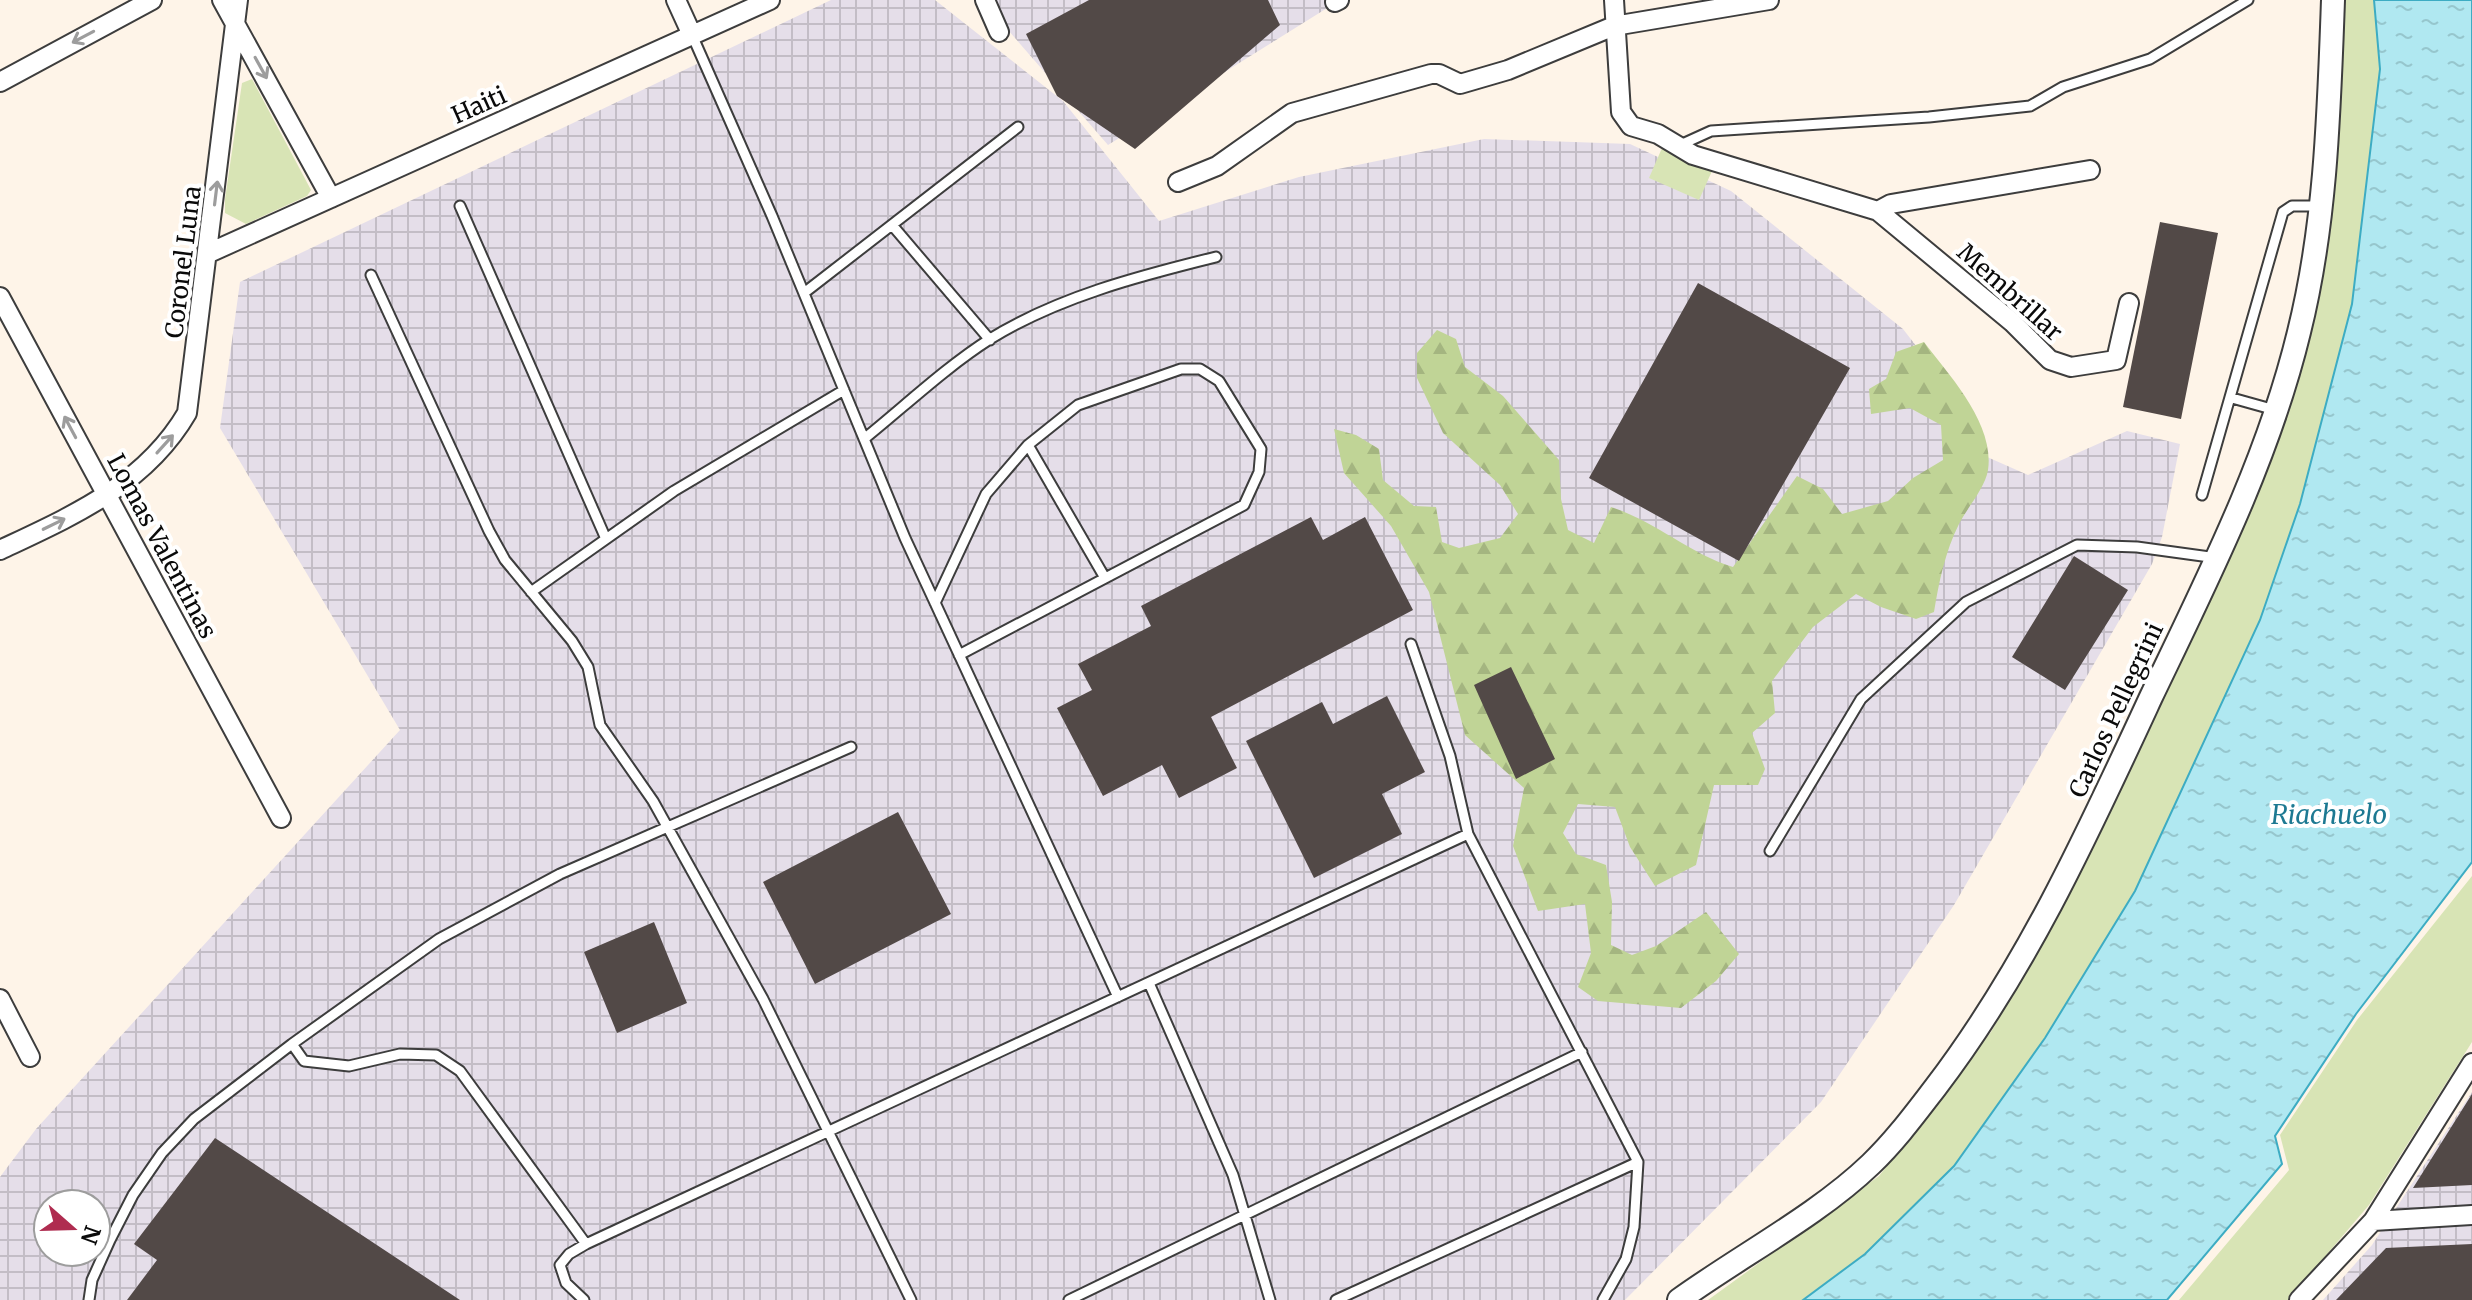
<svg xmlns="http://www.w3.org/2000/svg" width="2472" height="1300" viewBox="0 0 2472 1300" font-family="Merriweather,serif">
<style>
.industrial{fill:url(#industrial-grid);fill-rule:evenodd}
.grass{fill:#d8e4b5}
.forest{fill:url(#forest-firs)}
.water{fill:url(#water-ripples);stroke:#3dacc3;stroke-width:2}
.building{fill:#524947}
.lines{fill:none;stroke-linecap:round;stroke-linejoin:round}
.service-casing{stroke:#3d3d3d;stroke-width:13}
.minor-casing{stroke:#3d3d3d;stroke-width:22}
.tertiary-casing{stroke:#3d3d3d;stroke-width:26}
.service{stroke:#fff;stroke-width:9}
.minor{stroke:#fff;stroke-width:18}
.tertiary{stroke:#fff;stroke-width:22}
.oneway{stroke:#9d9d9d}
.labels{text-anchor:middle;dominant-baseline:central;stroke-width:8;stroke-linejoin:round;paint-order:stroke}
.street-label{font-size:24px;fill:#0a0a0a;stroke:#fff}
.water-label{font-size:26px;font-style:italic;fill:#1d7992;stroke:#fff}
</style>
<defs>
<pattern id="industrial-grid" width="8" height="8" patternUnits="userSpaceOnUse" patternTransform="scale(2)"><rect width="8" height="8" fill="#e5dee9"/><path d="M0 4h8M4 0v8" fill="none" stroke="#c3bdc6"/></pattern>
<pattern id="forest-firs" width="22" height="20" patternUnits="userSpaceOnUse" patternTransform="scale(2)"><rect width="22" height="20" fill="#c0d496"/><path d="M5 1l3.5 6h-7zM16 11l3.5 6h-7z" fill="#a4b580"/></pattern>
<pattern id="water-ripples" width="26" height="14" patternUnits="userSpaceOnUse" patternTransform="scale(2)"><rect width="26" height="14" fill="#b0e8f1"/><path d="M2 4q2-2 4 0t4 0M15 11q2-2 4 0t4 0" fill="none" stroke="#96c6cd"/></pattern>
</defs>
<rect width="100%" height="100%" fill="#fef4e8"/>
<path class="industrial" d="M 831,0 L 935,0 L 1063,101 L 1159,221 L 1299,177 L 1484,139 L 1630,144 L 1731,191 L 1903,329 L 1962,405 L 1969,449 L 2028,475 L 2127,431 L 2180,444 L 2162,537 L 2152,564 L 1954,905 L 1821,1102 L 1625,1300 L 0,1300 L 0,1177 L 36,1129 L 400,730 L 220,428 L 240,282 ZM 48,1204 L 96,1204 L 96,1252 L 48,1252 Z
M 982,0 L 1340,0 L 1108,145 Z
M 2472,1092 L 2472,1300 L 2323,1300 L 2372,1245 Z"/>
<path class="grass" d="M 2344,0 L 2374,0 L 2380,69 L 2352,304 L 2300,504 L 2260,620 L 2135,891 L 2045,1038 L 1954,1166 L 1865,1254 L 1802,1300 L 1708,1300 L 1879,1176 L 1991,1032 L 2097,841 L 2241,521 L 2294,382 Z
M 252,79 L 311,190 L 307,196 L 246,224 L 225,213 L 225,199 L 242,83 Z
M 1662,148 L 1712,171 L 1699,200 L 1649,178 Z
M 2472,876 L 2472,1042 L 2369,1205 L 2288,1300 L 2179,1300 L 2289,1170 L 2280,1135 L 2357,1020 Z"/>
<path class="forest" d="M 1437,330 L 1456,339 L 1465,367 L 1503,396 L 1559,460 L 1561,499 L 1568,530 L 1594,543 L 1611,507 C 1657,522 1688,553 1733,567 L 1797,476 L 1823,489 L 1842,514 L 1888,501 L 1913,478 L 1943,460 L 1941,425 L 1910,408 L 1871,414 L 1869,389 L 1886,379 L 1896,352 L 1924,342 C 1949,375 1995,424 1988,470 C 1985,488 1967,508 1959,524 C 1945,552 1939,582 1934,612 L 1916,619 L 1881,607 L 1856,594 L 1813,627 L 1772,681 L 1775,713 L 1752,733 L 1765,769 L 1758,785 L 1714,785 L 1696,865 L 1655,886 L 1630,847 L 1615,807 L 1578,804 L 1563,833 L 1576,854 L 1606,865 L 1612,902 L 1611,945 L 1632,955 L 1656,946 L 1706,912 L 1739,954 L 1716,981 L 1681,1008 L 1598,1001 L 1578,987 L 1591,953 L 1585,904 L 1538,911 L 1513,846 L 1524,788 L 1465,735 L 1429,592 L 1391,526 L 1344,473 L 1334,429 L 1356,435 L 1379,449 L 1383,480 L 1414,506 L 1436,507 L 1442,542 L 1459,548 L 1500,538 L 1518,514 L 1500,485 L 1443,433 L 1417,378 L 1417,353 Z"/>
<path class="water" d="M 2374,0 L 2472,0 L 2472,862 L 2356,1014 L 2275,1136 L 2282,1164 L 2167,1300 L 1803,1300 L 1865,1254 L 1954,1166 L 2045,1038 L 2135,891 L 2260,620 L 2300,504 L 2352,304 L 2380,69 Z"/>
<path class="building" d="M 1089,0 L 1268,0 L 1280,25 L 1135,149 L 1057,96 L 1026,34 Z
M 2160,222 L 2218,233 L 2181,419 L 2123,407 Z
M 1698,283 L 1850,368 L 1739,561 L 1589,478 Z
M 1311,517 L 1323,540 L 1365,517 L 1413,610 L 1211,717 L 1237,768 L 1179,798 L 1162,765 L 1103,796 L 1057,708 L 1092,690 L 1078,664 L 1151,626 L 1141,606 Z
M 2074,556 L 2128,590 L 2065,690 L 2012,657 Z
M 1511,667 L 1555,759 L 1516,779 L 1474,685 Z
M 1387,696 L 1425,772 L 1382,794 L 1402,834 L 1314,878 L 1246,741 L 1322,702 L 1333,724 Z
M 898,812 L 951,914 L 815,984 L 763,882 Z
M 654,922 L 687,1003 L 617,1033 L 584,952 Z
M 2472,1094 L 2472,1185 L 2413,1188 Z
M 215,1138 L 460,1300 L 127,1300 L 157,1260 L 134,1244 Z
M 2472,1244 L 2472,1300 L 2336,1300 L 2386,1248 Z"/>
<g class="lines">
<defs>
<path id="service" d="M 692,35 L 772,216 L 905,538 L 1118,997
M 1678,146 L 1711,131 L 1929,117 L 2030,106 L 2063,87 L 2150,59 L 2248,0
M 460,206 L 606,539
M 892,225 L 990,340
M 371,275 L 489,531 L 505,560 L 572,641 L 588,667 L 600,725 L 653,801 L 763,999 L 911,1300
M 804,293 L 1018,127
M 2232,398 L 2275,410
M 864,439 C 905,406 946,367 990,339 C 1058,297 1139,276 1216,257
M 1028,445 L 1105,578
M 2202,495 L 2283,212 L 2292,206 L 2320,206
M 531,592 L 674,491 L 844,390
M 935,603 L 986,494 L 1028,445 L 1078,405 L 1181,369 L 1200,369 L 1219,381 L 1261,449 L 1259,472 L 1244,505 L 959,655
M 1411,644 L 1450,756 L 1468,834 L 1638,1162 L 1634,1227 L 1626,1259 L 1603,1300
M 1770,851 L 1861,699 L 1966,602 L 2077,545 L 2137,547 L 2217,558
M 1149,983 L 1233,1175 L 1270,1300
M 292,1044 L 304,1061 L 349,1066 L 400,1054 L 436,1055 L 460,1071 L 586,1244
M 89,1300 L 92,1280 L 110,1240 L 133,1195 L 162,1153 L 194,1119 L 292,1044 L 439,939 L 560,874 L 851,747
M 584,1300 L 566,1283 L 560,1265 L 569,1254 L 586,1244 L 1468,834
M 1069,1300 L 1582,1052
M 1336,1300 L 1638,1162"/>
<path id="minor" d="M 222,0 L 331,198
M 676,0 L 692,35
M 985,0 L 999,32
M 1614,0 L 1621,112 L 1631,126 L 1658,134 L 1693,155 L 1878,211 L 2012,322 L 2050,360 L 2071,367 L 2116,360 L 2129,303
M 1335,2 L 1339,0
M 0,82 L 152,0
M 1178,182 L 1217,166 L 1292,113 L 1431,74 L 1439,74 L 1460,84 L 1508,70 L 1614,26 L 1769,0
M 1878,211 L 1891,204 L 2090,170
M 209,253 L 770,0
M 0,297 L 281,818
M 0,550 C 72,516 145,485 187,413 L 238,0
M 0,999 L 30,1057
M 2373,1221 L 2472,1215
M 2299,1300 L 2373,1221 L 2472,1063"/>
<path id="tertiary" d="M 1679,1300 C 1740,1256 1818,1215 1871,1164 C 1895,1141 1915,1114 1935,1088 C 2026,969 2088,833 2151,697 C 2208,578 2268,460 2299,332 C 2326,224 2329,111 2333,0"/>
</defs>
<use href="#service" class="service-casing"/>
<use href="#minor" class="minor-casing"/>
<use href="#tertiary" class="tertiary-casing"/>
<use href="#service" class="service"/>
<use href="#minor" class="minor"/>
<use href="#tertiary" class="tertiary"/>
</g>
<defs><path id="oneway-shaft" d="M-6 0H5M1.5-3L5.5 0L1.5 3" fill="none" stroke-width="1.6" stroke-linecap="round" stroke-linejoin="round" transform="scale(2)"/></defs>
<g class="oneway">
<use href="#oneway-shaft" transform="translate(83 37) rotate(152)"/>
<use href="#oneway-shaft" transform="translate(261 68) rotate(61)"/>
<use href="#oneway-shaft" transform="translate(216 193) rotate(-83)"/>
<use href="#oneway-shaft" transform="translate(70 427) rotate(-118)"/>
<use href="#oneway-shaft" transform="translate(165 444) rotate(-48)"/>
<use href="#oneway-shaft" transform="translate(54 524) rotate(-26)"/>
</g>
<g class="labels">
<g class="street-label">
<text transform="translate(479 105) rotate(-24)">Haiti</text>
<text transform="translate(183 262) rotate(-83)">Coronel Luna</text>
<text transform="translate(2010 292) rotate(42)">Membrillar</text>
<text transform="translate(162 546) rotate(62)">Lomas Valentinas</text>
<text transform="translate(2116 710) rotate(-65)">Carlos Pellegrini</text>
</g>
<g class="water-label">
<text x="2329" y="814">Riachuelo</text>
</g>
</g>
<g transform="translate(72 1228) rotate(110)"><circle r="38" fill="#ffffff" stroke="#9d9d9d" stroke-width="2"/>
<path d="M0-6L14 30L0 20L-14 30Z" fill="#af2c50"/>
<text y="-12" font-size="22" font-weight="bold" text-anchor="middle" fill="#0a0a0a">N</text>
</g>
</svg>
